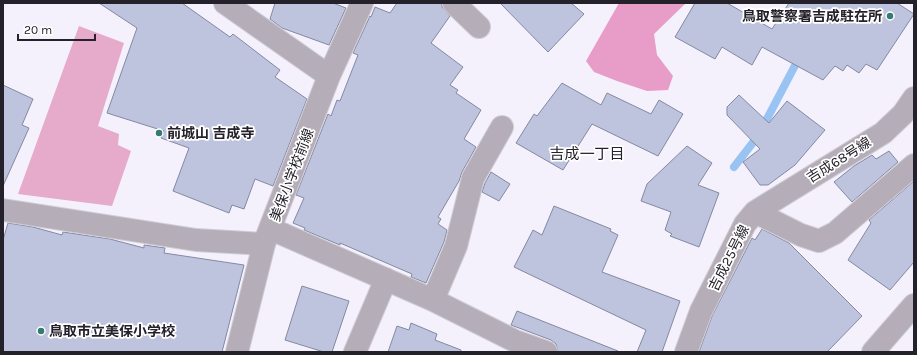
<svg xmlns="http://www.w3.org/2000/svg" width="917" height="355" viewBox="0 0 917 355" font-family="Karla,'Noto Sans JP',sans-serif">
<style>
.green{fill:#e6aacb}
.forest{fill:#e79dc7}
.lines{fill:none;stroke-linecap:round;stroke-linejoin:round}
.stream{stroke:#99c3f3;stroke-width:8}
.building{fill:#bec4de;stroke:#8489a2}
.minor-casing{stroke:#cfccd6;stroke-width:24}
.minor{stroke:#b5adb7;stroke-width:22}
.poi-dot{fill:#357b72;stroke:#fff;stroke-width:1.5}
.labels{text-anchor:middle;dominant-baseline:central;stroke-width:3.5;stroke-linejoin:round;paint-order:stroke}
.poi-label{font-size:14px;font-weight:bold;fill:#24212b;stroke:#fff;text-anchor:start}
.street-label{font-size:14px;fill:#24212b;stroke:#fff}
.neighbourhood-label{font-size:15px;fill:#24212b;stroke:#fff}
</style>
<rect width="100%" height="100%" fill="#f4f1fc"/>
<path class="green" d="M 79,26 L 124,43 L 98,126 L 119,134 L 118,145 L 131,151 L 112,206 L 18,194 Z"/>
<path class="forest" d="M 619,3 L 686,3 L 654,34 L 657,55 L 673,76 L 668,90 L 647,91 L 617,81 L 594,72 L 586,61 Z"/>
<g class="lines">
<path class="stream" d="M 734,167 L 758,136 L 800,56"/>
</g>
<path class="building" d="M 99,3 L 182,3 L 230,37 L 233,34 L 280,70 L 275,77 L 307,99 L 273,186 L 255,179 L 244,209 L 232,205 L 229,213 L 173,191 L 189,148 L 161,138 L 164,131 L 107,113 L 137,28 Z
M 275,3 L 333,3 L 346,8 L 329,45 L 282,28 L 270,19 Z
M 397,3 L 442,3 L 442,7 L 450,16 L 431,43 L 463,67 L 450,85 L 458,90 L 456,93 L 481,110 L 464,139 L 476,147 L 462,172 L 459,181 L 438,217 L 441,219 L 438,224 L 447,230 L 444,242 L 426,283 L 411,277 L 412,274 L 340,243 L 340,245 L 304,230 L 305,228 L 293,223 L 304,198 L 296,195 L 328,114 L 331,116 L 337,100 L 340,101 L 358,55 L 353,53 L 370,16 L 371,17 L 375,7 L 390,13 Z
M 500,3 L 571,3 L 584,14 L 548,52 Z
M 695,3 L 727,3 L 772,29 L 789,3 L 897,3 L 914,14 L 877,70 L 866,64 L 859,73 L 847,65 L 843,71 L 835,66 L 823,80 L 762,47 L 752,65 L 722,47 L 715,59 L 675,37 Z
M 562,83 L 601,105 L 607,93 L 651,114 L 659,100 L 683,114 L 658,156 L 592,124 L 563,170 L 516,143 L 534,114 L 537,116 Z
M 3,85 L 33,99 L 22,125 L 29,128 L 3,186 Z
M 739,95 L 769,123 L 787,101 L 825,130 L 795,165 L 768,185 L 760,185 L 743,162 L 760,149 L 727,115 L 727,107 Z
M 687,146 L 712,163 L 698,185 L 719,193 L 699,247 L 670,236 L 672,234 L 665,230 L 671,212 L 641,201 L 647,184 Z
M 889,151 L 898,162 L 852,202 L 834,182 L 854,166 L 872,155 L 876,159 Z
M 491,172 L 510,184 L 499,201 L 482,192 L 485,183 Z
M 914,181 L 914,262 L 890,290 L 848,260 L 871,223 L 869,220 Z
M 554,206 L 611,229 L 610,231 L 618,235 L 602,272 L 680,301 L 662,352 L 637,352 L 646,330 L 514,267 L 533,230 L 542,235 Z
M 8,223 L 33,227 L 62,235 L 63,232 L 110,239 L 144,248 L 144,245 L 165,248 L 164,253 L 244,265 L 222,352 L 3,352 L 3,240 Z
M 762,229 L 789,243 L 862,316 L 827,352 L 699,352 L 712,316 L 752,238 L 755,240 Z
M 302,286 L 349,301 L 332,352 L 324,352 L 285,340 Z
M 517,311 L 618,351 L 618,352 L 558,352 L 556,344 L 551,340 L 511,325 Z
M 411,323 L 437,334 L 435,340 L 461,350 L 461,352 L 388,352 L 397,326 L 409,330 Z"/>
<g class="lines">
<defs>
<path id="minor" d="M 225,3 L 329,76
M 454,3 L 479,27
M 3,210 L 196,240 L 264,244
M 755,212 L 883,133 L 903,114 L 914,98
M 271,229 L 433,300 L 515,341 L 546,352
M 433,300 L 456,246 L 473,178 L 502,127
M 237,352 L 264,244 L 329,76 L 362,3
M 355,352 L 386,279
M 686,352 L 701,311 L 745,224 L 755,212 L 801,235 L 819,241 L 835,233 L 914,165
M 873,352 L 914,305"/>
</defs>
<use href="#minor" class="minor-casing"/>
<use href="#minor" class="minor"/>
</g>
<g class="poi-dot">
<circle cx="890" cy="16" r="4"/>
<circle cx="159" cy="133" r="4"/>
<circle cx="41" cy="331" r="4"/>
</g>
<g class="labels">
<g class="poi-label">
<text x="882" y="16" text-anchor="end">鳥取警察署吉成駐在所</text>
<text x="167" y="133">前城山 吉成寺</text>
<text x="49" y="331">鳥取市立美保小学校</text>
</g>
<g class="street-label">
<text transform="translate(839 160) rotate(-32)">吉成68号線</text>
<text transform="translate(292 175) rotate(-69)">美保小学校前線</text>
<text transform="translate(729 258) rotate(-63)">吉成25号線</text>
</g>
<g class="neighbourhood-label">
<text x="587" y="154">吉成一丁目</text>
</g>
</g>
<rect width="917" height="355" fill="none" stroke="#24212b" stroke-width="8"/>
<path d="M18 34v6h77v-6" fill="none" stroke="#24212b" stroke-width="2"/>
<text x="24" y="34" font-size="12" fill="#24212b" stroke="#ffffff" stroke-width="3" paint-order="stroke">20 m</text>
</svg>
